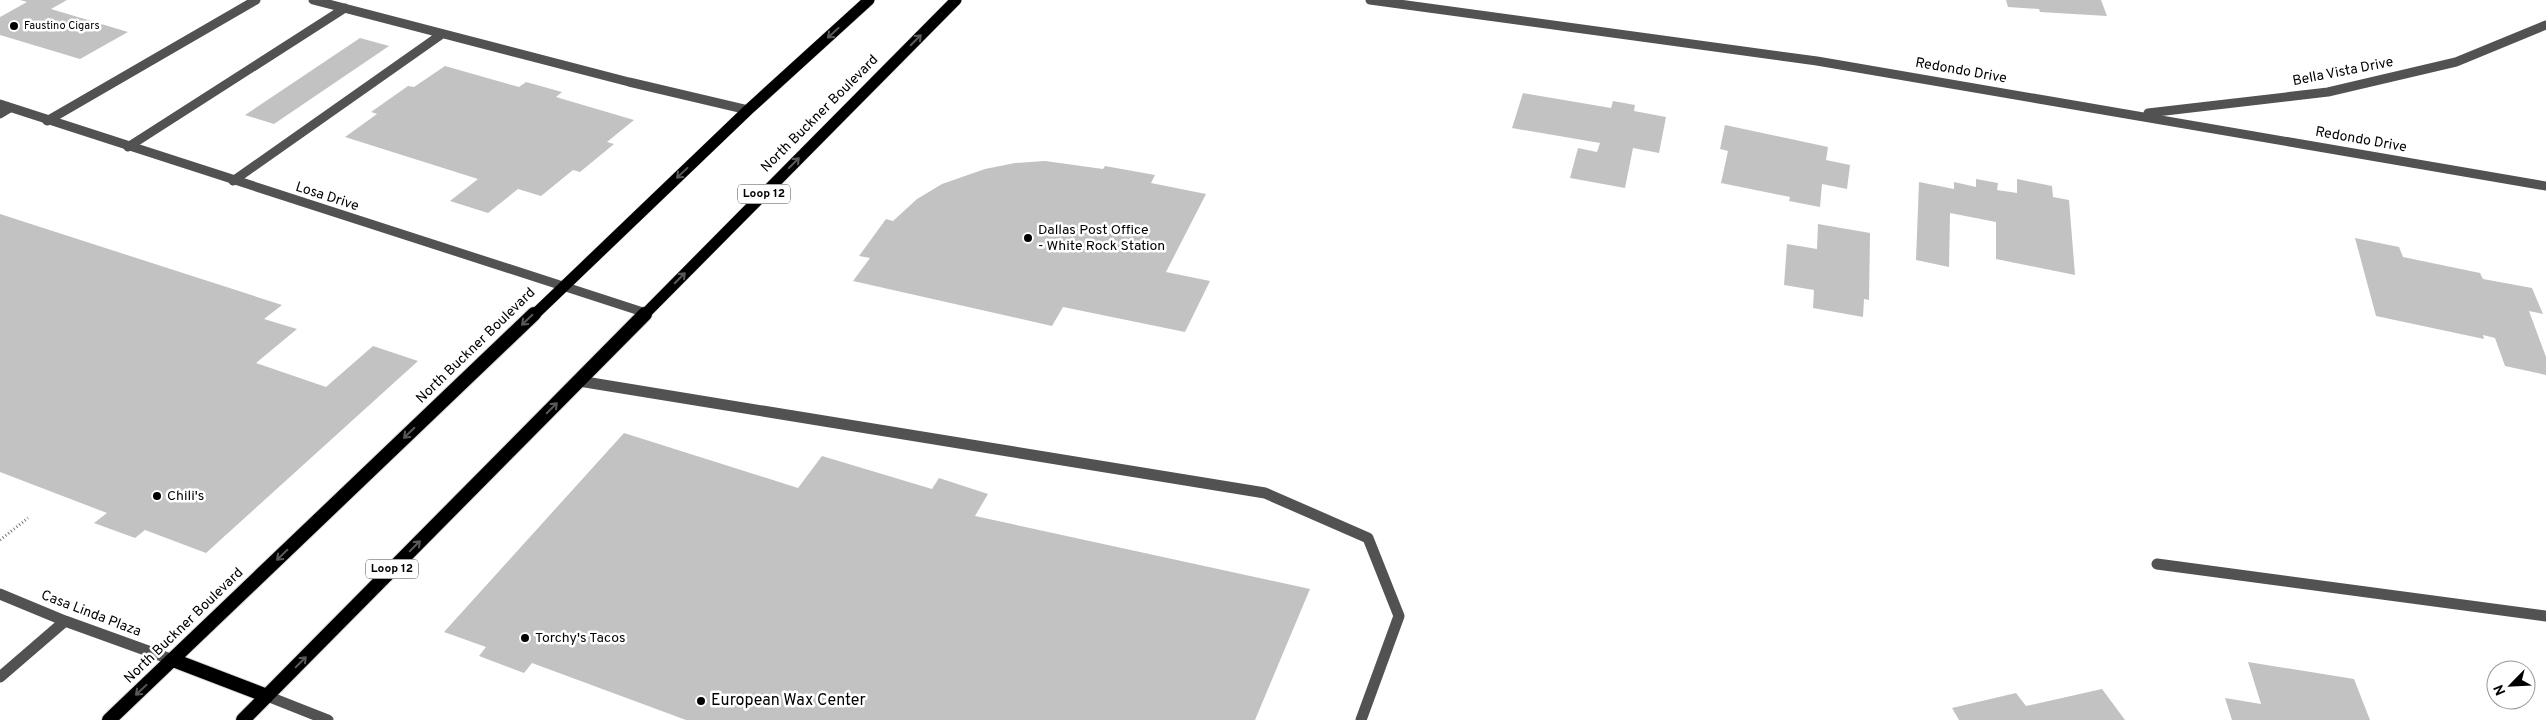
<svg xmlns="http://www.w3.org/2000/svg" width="2546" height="720" viewBox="0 0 2546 720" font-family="Overpass,sans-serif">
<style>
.building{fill:#c2c2c2}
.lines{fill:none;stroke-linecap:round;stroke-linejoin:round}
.primary-far1-casing{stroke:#dbdbdb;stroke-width:12}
.primary-casing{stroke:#dbdbdb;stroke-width:16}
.path{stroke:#747474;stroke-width:3;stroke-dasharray:1 2.5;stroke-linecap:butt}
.lane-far1{stroke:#525252;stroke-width:9}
.lane{stroke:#525252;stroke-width:11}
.street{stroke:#525252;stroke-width:9}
.primary-far1{stroke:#000;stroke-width:11}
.primary{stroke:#000;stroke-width:14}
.oneway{stroke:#595959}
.poi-dot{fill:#000;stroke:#fff;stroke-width:2}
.labels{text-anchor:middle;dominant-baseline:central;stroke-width:5;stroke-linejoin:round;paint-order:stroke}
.far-poi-label{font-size:11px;fill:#000;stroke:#fff;text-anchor:start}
.shield{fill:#fff;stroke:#4c4c4c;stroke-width:1}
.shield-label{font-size:12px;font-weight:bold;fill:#000}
.street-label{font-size:14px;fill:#000;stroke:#fff}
.poi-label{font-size:14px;fill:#000;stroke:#fff;text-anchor:start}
.near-poi-label{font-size:16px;fill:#000;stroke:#fff;text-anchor:start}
</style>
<rect width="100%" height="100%" fill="#fff"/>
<path class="building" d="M 20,0 L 67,0 L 51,9 L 128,32 L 80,59 L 0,35 L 0,17 L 27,2 Z
M 2006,0 L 2101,0 L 2107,16 L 2040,12 L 2039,9 L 2008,7 Z
M 360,38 L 389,46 L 274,124 L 245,115 Z
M 445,66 L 519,87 L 526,82 L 562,92 L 556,97 L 634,120 L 607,142 L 614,144 L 580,172 L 573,170 L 541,196 L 518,189 L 488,213 L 450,201 L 478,179 L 345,137 L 377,114 L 371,112 L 408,86 L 414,87 Z
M 1523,93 L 1611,108 L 1613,101 L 1635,105 L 1634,111 L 1666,117 L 1659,153 L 1633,148 L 1625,188 L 1570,178 L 1578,148 L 1597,152 L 1600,143 L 1512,128 Z
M 1725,125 L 1828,147 L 1826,160 L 1850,165 L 1847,189 L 1822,184 L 1820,207 L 1789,201 L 1790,197 L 1721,183 L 1728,151 L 1720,149 Z
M 1045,161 L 1103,169 L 1105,166 L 1155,175 L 1151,183 L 1206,194 L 1166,272 L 1210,281 L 1185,332 L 1063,307 L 1052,326 L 853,281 L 870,258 L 859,256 L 886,219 L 893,221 L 917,199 L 942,184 L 985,169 L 1015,163 Z
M 1976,179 L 1998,183 L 1997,190 L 2017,193 L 2017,179 L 2052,186 L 2053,197 L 2069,200 L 2075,275 L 1996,259 L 1996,222 L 1950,213 L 1949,267 L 1916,260 L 1919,182 L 1954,189 L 1954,182 L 1976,187 Z
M 0,214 L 282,305 L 264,319 L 297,329 L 256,363 L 326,387 L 373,346 L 418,361 L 206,553 L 145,530 L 135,538 L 94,523 L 107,513 L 0,472 Z
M 1818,224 L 1870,233 L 1869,300 L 1864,299 L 1863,317 L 1813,308 L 1814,290 L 1784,285 L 1787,244 L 1817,249 Z
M 2355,238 L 2399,247 L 2403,257 L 2480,273 L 2483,279 L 2532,288 L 2543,314 L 2529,311 L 2546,357 L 2546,375 L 2505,366 L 2495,338 L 2483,335 L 2484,339 L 2376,316 Z
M 624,433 L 798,488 L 822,456 L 932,489 L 939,478 L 988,494 L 975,516 L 1310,589 L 1255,720 L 686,720 L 532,663 L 524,673 L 479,656 L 486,647 L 444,632 Z
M 2248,662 L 2354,679 L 2370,720 L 2232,720 L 2225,698 L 2261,704 Z
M 2102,689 L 2125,720 L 1959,720 L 1952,708 L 2016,693 L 2026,706 Z"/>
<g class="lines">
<defs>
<path id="primary-far1" d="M 533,316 L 748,110 L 869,0
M 643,316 L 956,0"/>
<path id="primary" d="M 173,660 L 267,696
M 109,720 L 534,314
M 243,720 L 645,314"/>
</defs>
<use href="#primary-far1" class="primary-far1-casing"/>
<use href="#primary" class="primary-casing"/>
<path class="path" d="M 0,540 L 28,518"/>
<path class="lane-far1" d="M 313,0 L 629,82 L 748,110
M 0,114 L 10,108
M 47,121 L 256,0
M 128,147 L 345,8
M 233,181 L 442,34"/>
<path class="lane" d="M 579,381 L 1265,493 L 1368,538 L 1399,616 L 1361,720
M 2157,564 L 2546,616
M 0,594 L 65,621 L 173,660
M 0,677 L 65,621
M 267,696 L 328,720"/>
<path class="street" d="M 1370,0 L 1817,61 L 2546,186
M 0,104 L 646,313
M 2148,113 L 2328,92 L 2456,62 L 2546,25"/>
<use href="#primary-far1" class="primary-far1"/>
<use href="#primary" class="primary"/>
</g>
<defs><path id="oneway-shaft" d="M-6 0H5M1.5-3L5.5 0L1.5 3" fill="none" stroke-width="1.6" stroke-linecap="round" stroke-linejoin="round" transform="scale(1.25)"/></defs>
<g class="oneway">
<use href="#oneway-shaft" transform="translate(833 33) rotate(138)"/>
<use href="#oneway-shaft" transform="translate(916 40) rotate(-45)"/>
<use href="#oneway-shaft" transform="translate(794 163) rotate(-45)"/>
<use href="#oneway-shaft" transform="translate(682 173) rotate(137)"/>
<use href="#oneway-shaft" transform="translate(680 278) rotate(-45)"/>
<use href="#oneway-shaft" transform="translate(527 320) rotate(136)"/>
<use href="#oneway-shaft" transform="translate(552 408) rotate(-45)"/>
<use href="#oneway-shaft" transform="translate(409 433) rotate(136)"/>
<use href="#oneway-shaft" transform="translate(415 546) rotate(-45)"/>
<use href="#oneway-shaft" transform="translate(282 555) rotate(136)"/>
<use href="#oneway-shaft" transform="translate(301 662) rotate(-45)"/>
<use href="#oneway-shaft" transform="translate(141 690) rotate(137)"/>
</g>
<g class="poi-dot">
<circle cx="14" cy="26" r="5"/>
<circle cx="1028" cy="238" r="5"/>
<circle cx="157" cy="496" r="5"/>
<circle cx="525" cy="638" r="5"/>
<circle cx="701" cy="701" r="5"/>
</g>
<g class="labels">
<g class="far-poi-label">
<text x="24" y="26">Faustino Cigars</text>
</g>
<g class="shield">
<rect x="738" y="184.5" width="52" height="19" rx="4"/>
<rect x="366" y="559.5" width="52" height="19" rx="4"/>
</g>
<g class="shield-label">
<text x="764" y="194">Loop 12</text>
<text x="392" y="569">Loop 12</text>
</g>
<g class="street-label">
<text transform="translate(1961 71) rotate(10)">Redondo Drive</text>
<text transform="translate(2343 72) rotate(-11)">Bella Vista Drive</text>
<text transform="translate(820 114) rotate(-45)">North Buckner Boulevard</text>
<text transform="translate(2361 140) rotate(10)">Redondo Drive</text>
<text transform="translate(327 197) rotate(18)">Losa Drive</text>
<text transform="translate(476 346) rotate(-44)">North Buckner Boulevard</text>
<text transform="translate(91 614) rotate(21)">Casa Linda Plaza</text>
<text transform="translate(184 626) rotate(-44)">North Buckner Boulevard</text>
</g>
<g class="poi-label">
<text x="1038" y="230">Dallas Post Office<tspan x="1038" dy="16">- White Rock Station</tspan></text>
<text x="167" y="496">Chili's</text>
<text x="535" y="638">Torchy's Tacos</text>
</g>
<g class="near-poi-label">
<text x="711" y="701">European Wax Center</text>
</g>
</g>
<g transform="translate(2511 685) rotate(246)"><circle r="24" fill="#ffffff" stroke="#999999"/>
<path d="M0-4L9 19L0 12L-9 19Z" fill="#000000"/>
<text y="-8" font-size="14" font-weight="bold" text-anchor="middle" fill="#000000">N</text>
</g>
</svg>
